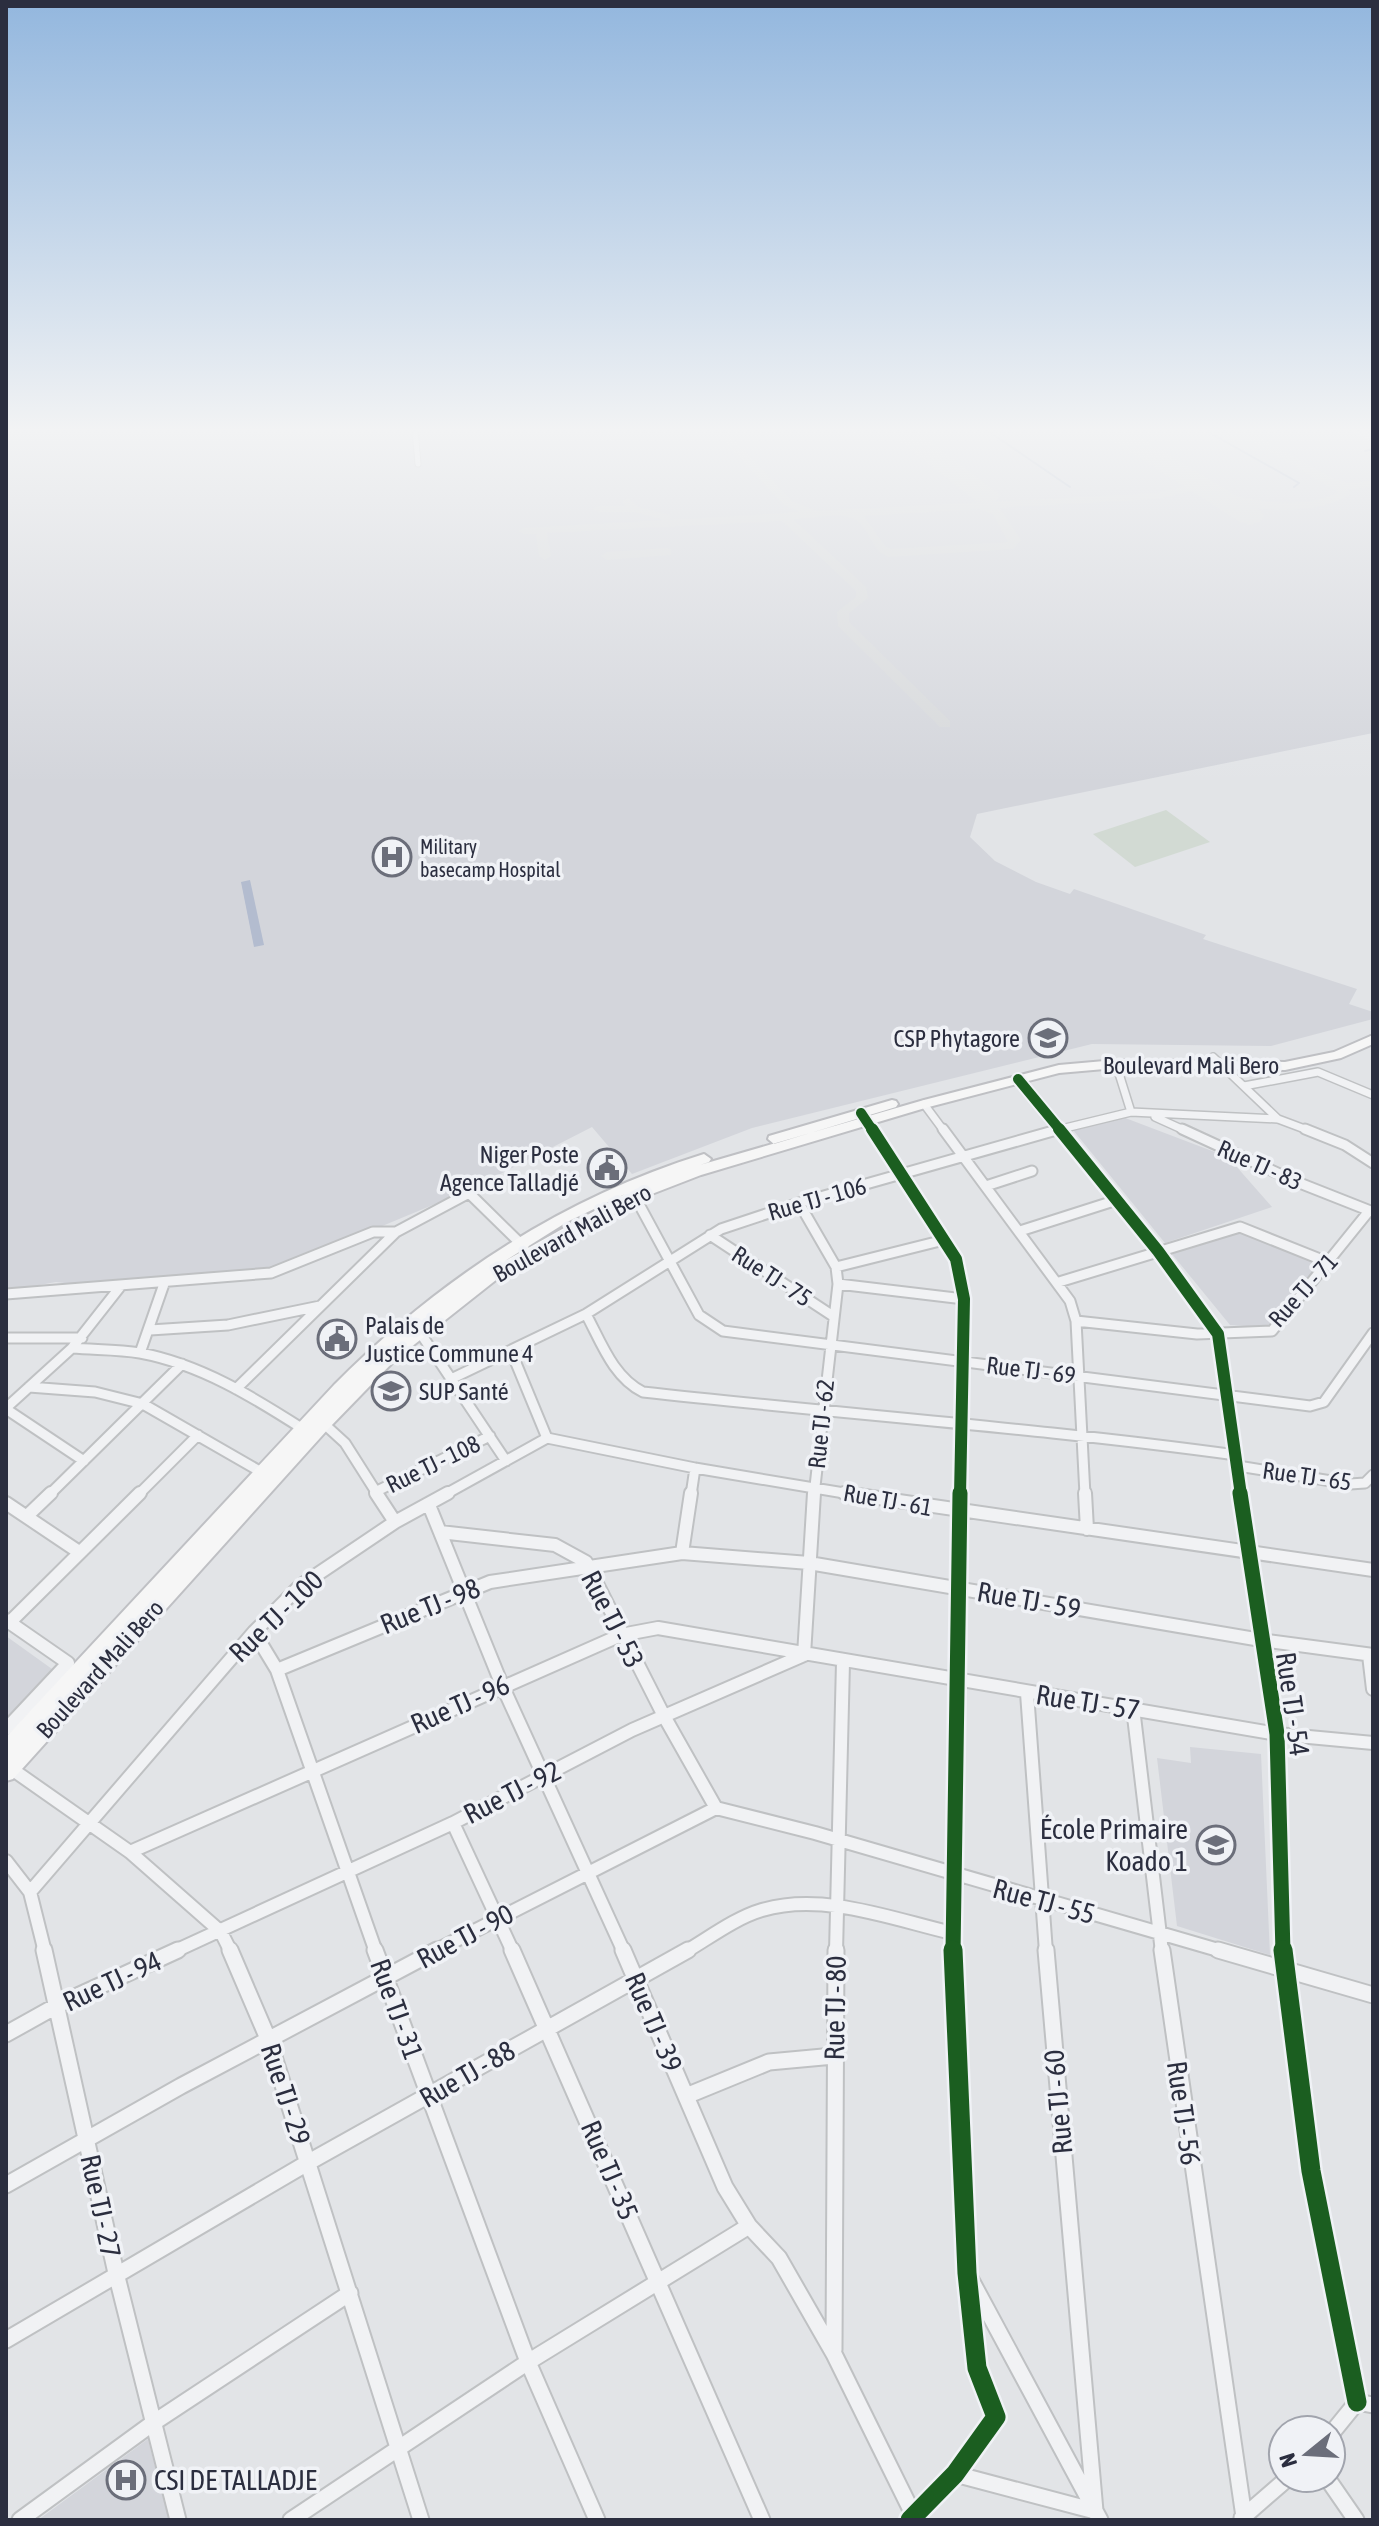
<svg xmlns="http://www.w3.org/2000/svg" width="1379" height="2526" viewBox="0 0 1379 2526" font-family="'Asap Condensed',sans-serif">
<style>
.built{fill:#d3d5db}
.green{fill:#d2dad3}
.water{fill:#b3bccf}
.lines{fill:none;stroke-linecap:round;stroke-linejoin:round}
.stream{stroke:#b3bccf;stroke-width:2}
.taxiway{fill:#d6d8da;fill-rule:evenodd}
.runway{fill:#d6d8da;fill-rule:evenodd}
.minor-far4-casing{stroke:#bfc1c3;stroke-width:7}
.minor-far3-casing{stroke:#bfc1c3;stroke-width:10}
.minor-far2-casing{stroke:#bfc1c3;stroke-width:13}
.minor-far1-casing{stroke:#bfc1c3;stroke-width:16}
.minor-casing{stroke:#bfc1c3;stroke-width:19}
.primary-casing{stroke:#bfc0c4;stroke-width:4}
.minor-far4{stroke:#f1f2f4;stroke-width:5}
.minor-far3{stroke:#f1f2f4;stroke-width:7}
.minor-far2{stroke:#f1f2f4;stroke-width:9}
.minor-far1{stroke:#f1f2f4;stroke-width:12}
.minor{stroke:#f1f2f4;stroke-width:15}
.primary{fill:#f6f6f6;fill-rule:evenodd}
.cycleway-far3-casing{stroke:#f0f2f6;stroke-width:14}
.cycleway-far2-casing{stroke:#f0f2f6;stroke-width:17}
.cycleway-far1-casing{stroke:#f0f2f6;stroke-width:20}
.cycleway-casing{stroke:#f0f2f6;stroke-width:24}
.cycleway-far3{stroke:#1b5e20;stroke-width:10}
.cycleway-far2{stroke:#1b5e20;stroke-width:12}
.cycleway-far1{stroke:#1b5e20;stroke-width:15}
.cycleway{stroke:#1b5e20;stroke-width:19}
.labels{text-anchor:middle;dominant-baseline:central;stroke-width:7;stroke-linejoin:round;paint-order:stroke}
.far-poi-label{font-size:20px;fill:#2b2e3f;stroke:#f0f2f6;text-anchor:start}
.poi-label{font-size:24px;fill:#2b2e3f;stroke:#f0f2f6;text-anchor:end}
.street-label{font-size:24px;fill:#2b2e3f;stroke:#f0f2f6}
.near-street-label{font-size:28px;fill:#2b2e3f;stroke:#f0f2f6}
.near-poi-label{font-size:28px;fill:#2b2e3f;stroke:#f0f2f6;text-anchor:end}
</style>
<rect width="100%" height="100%" fill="#e2e4e7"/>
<path class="built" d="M 6,429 L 1342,429 L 1373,441 L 1373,733 L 977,814 L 970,837 L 995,861 L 1036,882 L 1070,894 L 1074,889 L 1206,935 L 1203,939 L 1357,989 L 1349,1004 L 1373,1012 L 1373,1019 L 1271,1046 L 1092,1044 L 752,1128 L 632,1174 L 592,1127 L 471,1189 L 272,1272 L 100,1287 L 56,1282 L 6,1291 Z
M 1120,1116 L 1228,1157 L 1272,1207 L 1165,1243 L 1073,1130 Z
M 1246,1230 L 1322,1265 L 1274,1328 L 1230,1325 L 1172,1254 Z
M 6,1636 L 52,1669 L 6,1718 Z
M 1190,1747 L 1261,1754 L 1270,1955 L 1177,1926 L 1157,1758 L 1191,1763 Z
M 148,2439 L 169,2520 L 38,2520 Z"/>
<path class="green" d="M 1166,810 L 1210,842 L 1135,867 L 1093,834 Z"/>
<path class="water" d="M 250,880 L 264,945 L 254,947 L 241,882 Z"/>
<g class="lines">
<path class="stream" d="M 985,429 L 1070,487
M 1203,429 L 1299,483 L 1294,487
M 1365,451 L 1373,449"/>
<path class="taxiway" d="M 583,429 L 593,429 L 602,435 L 690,429 L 602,441 L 589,438 Z
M 713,429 L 724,429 L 792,501 L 817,511 L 1156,493 L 1185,487 L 1187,484 L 1182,478 L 1187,475 L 1198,484 L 1193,491 L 1156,499 L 997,508 L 1001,510 L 1021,540 L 1013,549 L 889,557 C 870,550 871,530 856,520 C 841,511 811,519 793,519 L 866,587 L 868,598 L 849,613 L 849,622 L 950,721 L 950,727 L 940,727 L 838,626 L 837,612 L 856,597 L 856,591 L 782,521 L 547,533 L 551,556 L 545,560 L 539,556 L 536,534 L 524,534 L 518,531 L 524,528 L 664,520 L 635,512 L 599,512 L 593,509 L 599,506 L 626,506 L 622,501 L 628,498 L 639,507 L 670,515 L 670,520 L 800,512 L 784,505 ZM 978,509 L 993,514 L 1008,542 L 891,549 L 885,546 L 864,516 Z
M 1231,429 L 1244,429 L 1334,479 L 1349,483 L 1373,481 L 1373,487 L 1347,489 L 1351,493 C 1323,517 1233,514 1205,492 L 1210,489 C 1248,500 1301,512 1338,492 Z
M 667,548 L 671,549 L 671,555 L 607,560 L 601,556 L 607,552 Z"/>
<path class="runway" d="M 884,429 L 914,429 L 1000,495 L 996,501 L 986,503 L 976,501 Z
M 1094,429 L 1126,429 L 1260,510 L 1264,516 L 1260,522 L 1250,525 L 1240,522 Z"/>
<defs>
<path id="minor-far4" d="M 415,429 L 418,464"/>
<path id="minor-far3" d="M 1213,1057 L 1278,1119
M 1116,1064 L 1131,1112
M 1018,1079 L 1061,1131
M 1244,1086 L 1318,1072 L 1373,1095
M 924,1104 L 944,1131
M 863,1116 L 873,1131
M 1155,1117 L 1186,1131
M 1053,1131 L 1131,1112 L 1278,1119 L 1310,1131"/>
<path id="minor-far2" d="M 872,1129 L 956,1259 L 964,1299 L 960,1495
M 943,1129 L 1070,1301 L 1076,1321 L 1085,1495
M 1059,1129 L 1158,1251 L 1218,1334 L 1241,1495
M 1182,1129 L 1297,1182 L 1373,1212
M 1305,1129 L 1345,1145 L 1373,1163
M 986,1186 L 1032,1171
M 634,1195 L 699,1315 L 723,1331 L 1310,1406 L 1324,1402 L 1373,1333
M 799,1203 L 836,1267 L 838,1284 L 814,1495
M 1020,1231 L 1117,1200
M 710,1235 L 833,1316
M 836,1267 L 944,1240
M 1059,1282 L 1240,1227 L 1330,1263
M 838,1284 L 964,1299
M 6,1294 L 271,1273 L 373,1232 L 396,1232
M 586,1314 C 601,1342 613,1377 643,1392 C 841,1414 1039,1428 1236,1455
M 1076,1321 L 1197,1334 L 1272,1331 L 1369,1211
M 150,1330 L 228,1325 L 320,1306
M 419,1331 L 506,1461
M 6,1338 L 82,1338
M 72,1348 C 95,1350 118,1349 140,1353 C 200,1364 253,1397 303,1429
M 511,1351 L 547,1438 L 695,1468 L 856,1495
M 140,1353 L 164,1284
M 451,1379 L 586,1314 L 721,1229 L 799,1203 L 1060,1129
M 29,1387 L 95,1392 L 143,1404 L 263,1473
M 236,1389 L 396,1232 L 469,1193 L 524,1247
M 6,1408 L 72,1348 L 120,1287
M 6,1409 L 84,1461
M 322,1422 L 345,1443 L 378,1495
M 1238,1466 L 1350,1484 L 1365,1483 L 1373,1475
M 377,1491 L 490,1436
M 49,1495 L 182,1364
M 138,1495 L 198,1435
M 444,1495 L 547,1438
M 691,1495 L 695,1468"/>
<path id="minor-far1" d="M 376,1493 L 395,1522
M 844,1493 L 1373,1570
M 1085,1493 L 1087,1529
M 1240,1493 L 1277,1734 L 1283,1952
M 6,1503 L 79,1552
M 429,1505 L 502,1685 L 624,1952
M 27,1516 L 51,1493
M 440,1532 L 555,1545 L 586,1562 L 664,1716 L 716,1808
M 682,1553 L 691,1493
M 6,1620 L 68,1663 L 6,1729
M 10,1622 L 140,1493
M 254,1632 L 277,1670 L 376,1952
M 804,1655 L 814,1493
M 1369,1655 L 1373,1689
M 277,1670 L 490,1582 L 682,1553 L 809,1563 L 1261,1640 L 1373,1655
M 1027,1693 L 1046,1952
M 1133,1708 L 1162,1952
M 6,1765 L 130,1852 L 221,1932 L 231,1952
M 716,1808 L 815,1833 L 1225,1952
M 453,1823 L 513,1952
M 130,1852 L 621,1635 L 658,1628 L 1277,1734 L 1373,1743
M 6,1861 L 30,1892 L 45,1952
M 30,1892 L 254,1632 L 300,1586 L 395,1522 L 448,1493
M 173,1952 L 453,1823 L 632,1730 L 804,1655
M 433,1952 L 716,1808
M 685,1952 C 709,1938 735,1918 762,1910 C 823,1892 892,1919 952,1933
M 836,1952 L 843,1662
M 953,1952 L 960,1493"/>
<path id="minor" d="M 44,1950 L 116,2273 L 178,2520
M 230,1950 L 269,2041 L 421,2520
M 375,1950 L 528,2362 L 597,2520
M 512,1950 L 762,2520
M 623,1950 L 725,2187 L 749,2226 L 779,2258 L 834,2354 L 916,2520
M 1162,1950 L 1244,2517
M 1218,1950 L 1373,1995
M 1283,1950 L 1311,2171 L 1357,2402
M 6,2034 L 58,2005 L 178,1950
M 686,2096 L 769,2062 L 834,2056
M 6,2185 L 181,2086 L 437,1950
M 971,2280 L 1100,2520
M 6,2340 L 309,2162 L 688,1950
M 834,2350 L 836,1950
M 1331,2434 L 1357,2402 L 1373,2405
M 955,2474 L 1095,2511 L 1046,1950
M 1327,2478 L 1356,2520
M 1242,2518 L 1288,2478
M 20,2520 L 153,2423 L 350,2293
M 291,2520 L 528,2362 L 749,2226
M 910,2520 L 955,2474 L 996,2417 L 977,2368 L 967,2273 L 953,1950"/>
<path id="primary" d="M 1373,1035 L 1373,1044 L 1341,1058 L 1285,1070 L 1116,1068 L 1059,1073 L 925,1108 L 701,1175 L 639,1199 L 501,1276 L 396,1359 L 329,1428 L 13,1779 L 6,1781 L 6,1737 L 334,1385 C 438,1280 562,1198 704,1154 L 711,1159 L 709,1162 L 700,1165 L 924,1100 L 1059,1065 L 1116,1060 L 1285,1062 L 1334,1052 ZM 625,1194 L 505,1261 L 567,1222 Z
M 892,1100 L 896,1101 L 898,1104 L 896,1107 L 774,1144 L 768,1139 L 769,1136 Z"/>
</defs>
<use href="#minor-far4" class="minor-far4-casing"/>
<use href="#minor-far3" class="minor-far3-casing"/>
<use href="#minor-far2" class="minor-far2-casing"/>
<use href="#minor-far1" class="minor-far1-casing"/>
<use href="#minor" class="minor-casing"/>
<use href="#primary" class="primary-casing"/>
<use href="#minor-far4" class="minor-far4"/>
<use href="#minor-far3" class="minor-far3"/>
<use href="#minor-far2" class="minor-far2"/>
<use href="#minor-far1" class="minor-far1"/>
<use href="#minor" class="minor"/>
<use href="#primary" class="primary"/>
<defs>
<path id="cycleway-far3" d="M 1018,1079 L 1061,1131
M 861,1113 L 873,1131"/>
<path id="cycleway-far2" d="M 872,1129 L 956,1259 L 964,1299 L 960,1495
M 1059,1129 L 1158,1251 L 1218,1334 L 1241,1495"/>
<path id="cycleway-far1" d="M 1240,1493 L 1277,1734 L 1283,1952
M 953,1952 L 960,1493"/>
<path id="cycleway" d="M 1283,1950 L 1311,2171 L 1357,2402
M 910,2520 L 955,2474 L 996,2417 L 977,2368 L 967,2273 L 953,1950"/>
</defs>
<use href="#cycleway-far3" class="cycleway-far3-casing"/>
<use href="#cycleway-far2" class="cycleway-far2-casing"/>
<use href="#cycleway-far1" class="cycleway-far1-casing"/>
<use href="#cycleway" class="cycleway-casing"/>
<use href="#cycleway-far3" class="cycleway-far3"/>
<use href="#cycleway-far2" class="cycleway-far2"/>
<use href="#cycleway-far1" class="cycleway-far1"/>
<use href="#cycleway" class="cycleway"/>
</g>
<linearGradient id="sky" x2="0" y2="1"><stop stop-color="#93b7de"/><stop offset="0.55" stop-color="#f2f3f4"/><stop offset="1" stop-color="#f2f3f4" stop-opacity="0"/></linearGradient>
<rect width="1379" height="783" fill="url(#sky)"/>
<defs>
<symbol id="hospital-ring" viewBox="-11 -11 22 22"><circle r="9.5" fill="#f0f2f6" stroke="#6b6e7a" stroke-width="1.5"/><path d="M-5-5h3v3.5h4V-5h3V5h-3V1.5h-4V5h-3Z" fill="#6b6e7a"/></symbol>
<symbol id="school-ring" viewBox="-11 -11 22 22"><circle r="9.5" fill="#f0f2f6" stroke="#6b6e7a" stroke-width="1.5"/><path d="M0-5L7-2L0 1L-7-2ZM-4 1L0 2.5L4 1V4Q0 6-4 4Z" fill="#6b6e7a"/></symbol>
<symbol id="civic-ring" viewBox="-11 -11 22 22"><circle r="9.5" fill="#f0f2f6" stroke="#6b6e7a" stroke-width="1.5"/><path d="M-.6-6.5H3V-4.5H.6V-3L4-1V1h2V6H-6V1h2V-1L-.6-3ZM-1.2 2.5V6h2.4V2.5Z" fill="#6b6e7a"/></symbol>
<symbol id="university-ring" viewBox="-11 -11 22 22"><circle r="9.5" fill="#f0f2f6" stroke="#6b6e7a" stroke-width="1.5"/><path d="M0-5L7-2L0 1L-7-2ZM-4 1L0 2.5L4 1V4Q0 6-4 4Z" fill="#6b6e7a"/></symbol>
</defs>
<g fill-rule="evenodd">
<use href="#hospital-ring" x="370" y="835" width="44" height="44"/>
<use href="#school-ring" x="1026" y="1016" width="44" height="44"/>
<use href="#civic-ring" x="585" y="1146" width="44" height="44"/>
<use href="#civic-ring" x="315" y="1317" width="44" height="44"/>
<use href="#university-ring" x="369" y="1369" width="44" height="44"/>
<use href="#school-ring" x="1194" y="1823" width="44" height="44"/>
<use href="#hospital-ring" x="104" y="2458" width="44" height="44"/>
</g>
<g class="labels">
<g class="far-poi-label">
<text x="420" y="846">Military<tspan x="420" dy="23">basecamp Hospital</tspan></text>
</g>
<g class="poi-label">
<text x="1020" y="1038">CSP Phytagore</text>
<text x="579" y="1154">Niger Poste<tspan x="579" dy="28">Agence Talladjé</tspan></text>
<text x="365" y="1325" text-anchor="start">Palais de<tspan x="365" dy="28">Justice Commune 4</tspan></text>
<text x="419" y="1391" text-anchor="start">SUP Santé</text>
</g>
<g class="street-label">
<text x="1191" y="1065">Boulevard Mali Bero</text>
<text transform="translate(1260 1165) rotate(24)">Rue TJ - 83</text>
<text transform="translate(817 1199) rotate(-16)">Rue TJ - 106</text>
<text transform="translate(572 1233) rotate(-29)">Boulevard Mali Bero</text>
<text transform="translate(772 1276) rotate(33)">Rue TJ - 75</text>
<text transform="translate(1303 1290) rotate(-48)">Rue TJ - 71</text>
<text transform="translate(1031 1370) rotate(7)">Rue TJ - 69</text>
<text transform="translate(821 1424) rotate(-84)">Rue TJ - 62</text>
<text transform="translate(433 1464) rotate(-26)">Rue TJ - 108</text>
<text transform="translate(1307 1476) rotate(8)">Rue TJ - 65</text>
<text transform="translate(888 1500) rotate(10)">Rue TJ - 61</text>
<text transform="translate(100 1669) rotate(-48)">Boulevard Mali Bero</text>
</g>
<g class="near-street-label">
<text transform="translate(1029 1600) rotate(10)">Rue TJ - 59</text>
<text transform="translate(430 1606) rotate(-22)">Rue TJ - 98</text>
<text transform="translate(276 1616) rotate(-44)">Rue TJ - 100</text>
<text transform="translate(613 1619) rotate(63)">Rue TJ - 53</text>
<text transform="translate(1088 1702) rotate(9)">Rue TJ - 57</text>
<text transform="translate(460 1704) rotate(-24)">Rue TJ - 96</text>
<text transform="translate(1293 1704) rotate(82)">Rue TJ - 54</text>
<text transform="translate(512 1792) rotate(-27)">Rue TJ - 92</text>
<text transform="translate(1044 1901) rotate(15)">Rue TJ - 55</text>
<text transform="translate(465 1936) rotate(-28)">Rue TJ - 90</text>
<text transform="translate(112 1981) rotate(-25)">Rue TJ - 94</text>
<text transform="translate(835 2008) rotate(-89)">Rue TJ - 80</text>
<text transform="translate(397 2009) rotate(70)">Rue TJ - 31</text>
<text transform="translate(654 2022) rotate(67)">Rue TJ - 39</text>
<text transform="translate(467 2074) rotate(-30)">Rue TJ - 88</text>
<text transform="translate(286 2094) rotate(72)">Rue TJ - 29</text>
<text transform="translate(1058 2102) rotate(-95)">Rue TJ - 60</text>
<text transform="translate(1184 2113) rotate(82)">Rue TJ - 56</text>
<text transform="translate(610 2170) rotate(67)">Rue TJ - 35</text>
<text transform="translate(101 2206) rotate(78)">Rue TJ - 27</text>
</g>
<g class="near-poi-label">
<text x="1188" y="1829">École Primaire<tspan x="1188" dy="32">Koado 1</tspan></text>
<text x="154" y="2480" text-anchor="start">CSI DE TALLADJE</text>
</g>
</g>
<rect width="1379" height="2526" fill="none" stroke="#2b2e3f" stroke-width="16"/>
<g transform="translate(1307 2454) rotate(252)"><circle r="38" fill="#f0f2f6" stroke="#a1a4ad" stroke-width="2"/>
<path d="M0-6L14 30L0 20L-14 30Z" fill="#6b6e7a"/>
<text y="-12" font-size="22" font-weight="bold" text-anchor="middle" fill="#2b2e3f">N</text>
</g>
</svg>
